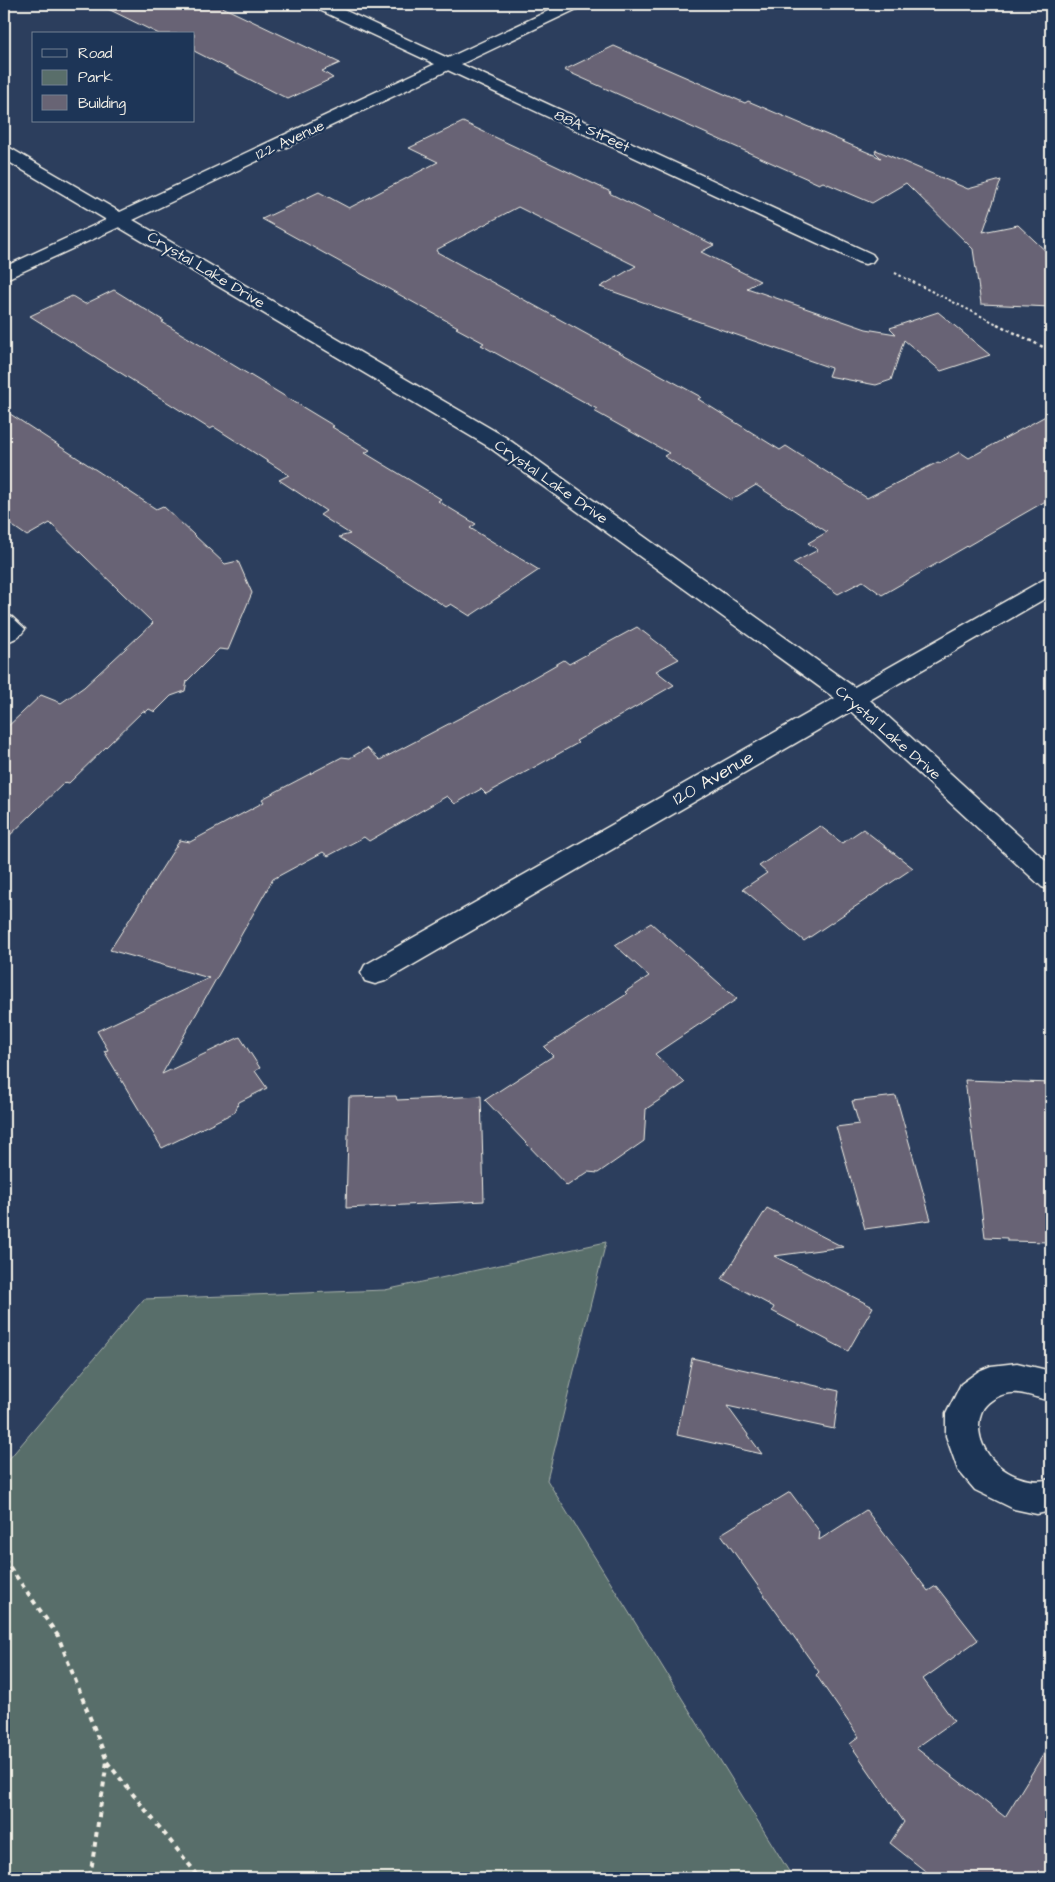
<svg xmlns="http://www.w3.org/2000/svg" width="1055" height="1882" viewBox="0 0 1055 1882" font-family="'Architects Daughter',sans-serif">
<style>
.green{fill:#596e6a;stroke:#a6b0a9}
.building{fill:#686474;stroke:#f4f1e8}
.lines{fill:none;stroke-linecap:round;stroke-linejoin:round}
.minor-casing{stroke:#f4f1e8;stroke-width:3}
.tertiary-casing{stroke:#f4f1e8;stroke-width:3}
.path-far2{stroke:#f4f1e8;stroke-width:2;stroke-dasharray:2.5 2.5;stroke-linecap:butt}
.path-far1{stroke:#f4f1e8;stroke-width:2.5;stroke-dasharray:3 3;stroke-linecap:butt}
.path{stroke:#f4f1e8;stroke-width:4;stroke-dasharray:5 5;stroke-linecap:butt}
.minor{fill:#1d3557;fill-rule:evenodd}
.tertiary{fill:#1d3557;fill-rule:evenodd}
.labels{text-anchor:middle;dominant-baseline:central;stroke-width:4.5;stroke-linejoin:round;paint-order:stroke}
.far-street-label{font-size:15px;fill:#f4f1e8;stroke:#1d3557}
.street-label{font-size:18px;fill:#f4f1e8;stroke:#1d3557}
</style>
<rect width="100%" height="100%" fill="#2c3e5d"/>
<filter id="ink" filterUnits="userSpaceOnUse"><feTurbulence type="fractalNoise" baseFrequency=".02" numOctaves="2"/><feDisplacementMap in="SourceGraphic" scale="10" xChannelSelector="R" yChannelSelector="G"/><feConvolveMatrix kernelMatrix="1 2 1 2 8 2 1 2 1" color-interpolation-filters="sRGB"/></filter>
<g filter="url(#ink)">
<path class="green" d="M 606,1242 L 547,1480 L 793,1878 L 4,1878 L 4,1465 L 144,1299 L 385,1290 Z"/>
<path class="building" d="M 98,4 L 216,4 L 340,63 L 322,71 L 333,78 L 288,99 L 194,51 L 194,34 L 159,34 Z
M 614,46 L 745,103 L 748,101 L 881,158 L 875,152 L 876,150 L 968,189 L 1001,180 L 983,232 L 1018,225 L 1051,256 L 1051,307 L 981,304 L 973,249 L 906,183 L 872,203 L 823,182 L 819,184 L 564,70 Z
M 463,122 L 611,192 L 609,193 L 714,245 L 701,252 L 760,281 L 747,288 L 866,329 L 896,334 L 890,328 L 938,312 L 990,355 L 941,371 L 904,340 L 891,380 L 876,385 L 828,376 L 831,368 L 600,287 L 636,266 L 518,207 L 436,250 L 437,252 L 701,397 L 698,399 L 780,450 L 786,446 L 867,498 L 938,462 L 940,463 L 960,452 L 969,458 L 1051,413 L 1051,498 L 882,595 L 863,581 L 838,594 L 793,563 L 818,550 L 808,543 L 827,532 L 756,485 L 731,500 L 664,456 L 669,453 L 594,411 L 597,409 L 481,345 L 484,343 L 456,328 L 458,327 L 262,219 L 319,192 L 349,208 L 438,162 L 409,148 Z
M 114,290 L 164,321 L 162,322 L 334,426 L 332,427 L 370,450 L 365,453 L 441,499 L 438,501 L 476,524 L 470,528 L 539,570 L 470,616 L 451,604 L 446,607 L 339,537 L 350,534 L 320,515 L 326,511 L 279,480 L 289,475 L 214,427 L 210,429 L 30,316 L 72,296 L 85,304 Z
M 4,410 L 156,509 L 163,506 L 225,564 L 238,561 L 252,593 L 228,650 L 219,649 L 187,681 L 185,691 L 171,696 L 155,712 L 149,709 L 146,712 L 143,711 L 69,783 L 65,782 L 4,841 L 4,730 L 41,695 L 61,703 L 84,687 L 153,623 L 50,523 L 27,536 L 4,520 Z
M 637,627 L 679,659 L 656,671 L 674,685 L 576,741 L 578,743 L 486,794 L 481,789 L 455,804 L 447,796 L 369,841 L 364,837 L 328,856 L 323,852 L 273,879 L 162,1074 L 240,1037 L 260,1068 L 255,1071 L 267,1088 L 239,1102 L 235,1112 L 162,1148 L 104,1051 L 108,1050 L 97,1031 L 209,978 L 110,950 L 180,840 L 190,842 L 264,802 L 262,799 L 342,757 L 350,758 L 367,748 L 380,760 L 494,700 L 564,660 L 569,664 Z
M 820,826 L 842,843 L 863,829 L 913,868 L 804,941 L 743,889 L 767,873 L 759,866 Z
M 651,923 L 737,999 L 655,1054 L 685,1083 L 646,1109 L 644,1141 L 598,1173 L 588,1172 L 567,1186 L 485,1100 L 553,1056 L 544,1047 L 627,994 L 625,992 L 649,976 L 615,945 Z
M 965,1080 L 1051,1083 L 1051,1242 L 1007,1241 L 1007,1238 L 985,1237 Z
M 396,1096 L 397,1100 L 481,1096 L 484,1201 L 346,1208 L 349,1097 Z
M 896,1096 L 931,1220 L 865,1229 L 836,1127 L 859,1124 L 852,1101 Z
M 767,1208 L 843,1247 L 774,1256 L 873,1307 L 848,1351 L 772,1311 L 774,1307 L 722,1279 Z
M 692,1358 L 839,1391 L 834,1429 L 727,1406 L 762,1454 L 677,1435 Z
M 790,1492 L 820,1532 L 819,1540 L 866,1510 L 928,1591 L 936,1586 L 978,1640 L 923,1679 L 954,1721 L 916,1748 L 1005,1817 L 1051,1742 L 1051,1878 L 934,1878 L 890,1843 L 904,1822 L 850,1744 L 859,1737 L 816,1675 L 819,1672 L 721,1534 Z"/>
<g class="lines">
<defs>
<path id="minor" d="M 311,4 L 331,4 L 872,254 L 875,258 L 872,262 L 865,264 L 858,262 L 313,7 Z
M 121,213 L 128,215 L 130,219 L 128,223 L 4,280 L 4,267 Z
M 1051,578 L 1051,595 L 385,981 L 375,984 L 365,981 L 361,973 L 365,965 L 1043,580 Z
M 4,614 L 12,617 L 25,629 C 20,637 13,640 4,643 Z
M 1017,1363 L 1051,1371 L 1051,1401 C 1040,1399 1029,1394 1018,1393 C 1009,1392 999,1395 992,1400 C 982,1407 980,1413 979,1425 C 978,1460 1018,1488 1051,1479 L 1051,1511 L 1037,1514 L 1014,1509 L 975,1490 L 958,1470 L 946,1436 L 946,1414 L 961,1384 L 979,1371 L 991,1366 Z"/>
<path id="tertiary" d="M 563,4 L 583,4 L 581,7 L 133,220 L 505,437 L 861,692 L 1051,865 L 1051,890 L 1042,887 L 843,704 L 489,447 L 4,159 L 4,147 L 10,148 L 120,212 Z"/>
</defs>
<use href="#minor" class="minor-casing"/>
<use href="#tertiary" class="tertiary-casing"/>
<path class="path-far2" d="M 895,273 L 999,325"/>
<path class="path-far1" d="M 997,324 L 1051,351"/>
<path class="path" d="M 4,1559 L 58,1636 L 107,1761 L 90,1878
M 107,1762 L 200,1878"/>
<use href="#minor" class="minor"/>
<use href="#tertiary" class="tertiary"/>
</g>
</g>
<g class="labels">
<g class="far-street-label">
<text transform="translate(592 131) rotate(25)">88A Street</text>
<text transform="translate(290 140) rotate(-25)">122 Avenue</text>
<text transform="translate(206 270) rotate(31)">Crystal Lake Drive</text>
<text transform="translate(551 482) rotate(35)">Crystal Lake Drive</text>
<text transform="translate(888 733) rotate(41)">Crystal Lake Drive</text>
</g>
<g class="street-label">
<text transform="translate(713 778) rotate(-30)">120 Avenue</text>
</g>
</g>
<rect width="1055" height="1882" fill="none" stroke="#1d3557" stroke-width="20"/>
<rect x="10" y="10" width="1035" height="1862" fill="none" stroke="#f4f1e8" stroke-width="2" filter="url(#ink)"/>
<rect x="32" y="32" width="162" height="90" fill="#1d3557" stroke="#738091"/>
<rect x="42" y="49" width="25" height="8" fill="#1d3557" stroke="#738091"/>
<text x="78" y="58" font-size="15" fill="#f4f1e8">Road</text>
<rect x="42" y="70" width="25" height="15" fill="#596e6a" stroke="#738091"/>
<text x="78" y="82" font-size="15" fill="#f4f1e8">Park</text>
<rect x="42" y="95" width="25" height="15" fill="#686474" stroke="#738091"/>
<text x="78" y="108" font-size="15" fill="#f4f1e8">Building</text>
</svg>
